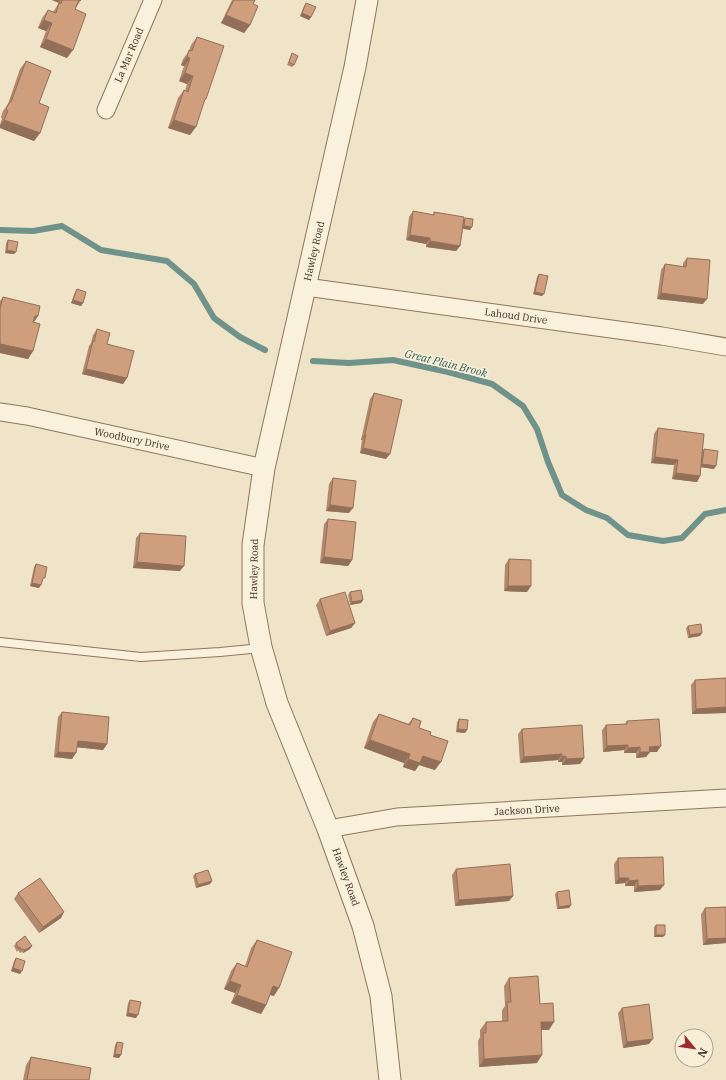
<svg xmlns="http://www.w3.org/2000/svg" width="726" height="1080" viewBox="0 0 726 1080" font-family="'IBM Plex Serif',serif">
<style>
.lines{fill:none;stroke-linecap:round;stroke-linejoin:round}
.stream{stroke:#6f938a;stroke-width:6}
.service-casing{stroke:#8d765c;stroke-width:10}
.minor-casing{stroke:#8d765c;stroke-width:19}
.tertiary-casing{stroke:#8d765c;stroke-width:23}
.service{stroke:#faf1dc;stroke-width:8}
.minor{stroke:#faf1dc;stroke-width:17}
.tertiary{stroke:#faf1dc;stroke-width:21}
.wall{fill:#b2896c}
.shaded-wall{fill:#916f58}
.building{fill:#cf9f7d;stroke:#916f58}
.labels{text-anchor:middle;dominant-baseline:central;stroke-width:3.5;stroke-linejoin:round;paint-order:stroke}
.street-label{font-size:10px;fill:#3d2e20;stroke:#f7eed8}
.water-label{font-size:11px;font-style:italic;fill:#2f5d5a;stroke:#f7eed8}
</style>
<rect width="100%" height="100%" fill="#f0e4c8"/>
<g class="lines">
<path class="stream" d="M 0,230 L 33,231 L 62,226 L 101,250 L 167,261 L 194,284 L 214,318 L 240,337 L 265,350
M 313,361 L 349,363 L 393,360 L 448,372 L 492,384 L 523,406 L 537,429 L 548,462 L 562,495 L 586,510 L 607,518 L 628,535 L 663,541 L 682,538 L 705,514 L 726,510"/>
<defs>
<path id="service" d="M 0,642 L 141,657 L 220,652 L 260,648"/>
<path id="minor" d="M 106,110 L 153,0
M 306,287 L 662,336 L 726,347
M 0,412 L 27,416 L 264,468
M 328,829 L 397,817 L 726,798"/>
<path id="tertiary" d="M 367,0 L 355,67 L 264,468 L 253,545 L 253,603 L 261,647 L 277,703 L 328,829 L 363,926 L 381,996 L 390,1080"/>
</defs>
<use href="#service" class="service-casing"/>
<use href="#minor" class="minor-casing"/>
<use href="#tertiary" class="tertiary-casing"/>
<use href="#service" class="service"/>
<use href="#minor" class="minor"/>
<use href="#tertiary" class="tertiary"/>
</g>
<path class="wall" d="M 52,0 L 81,0 L 75,9 L 67,58 L 40,47 L 46,31 L 38,28 L 42,18 L 48,10 L 53,12 L 59,3 Z
M 232,0 L 255,0 L 253,4 L 250,25 L 244,33 L 221,23 Z
M 306,3 L 311,17 L 309,20 L 300,16 L 304,6 Z
M 197,37 L 204,102 L 190,135 L 168,128 L 178,98 L 184,90 L 185,91 L 187,84 L 179,81 L 184,66 L 181,65 L 183,59 L 189,51 L 191,45 Z
M 292,53 L 294,65 L 292,67 L 287,65 Z
M 26,61 L 39,103 L 40,133 L 34,141 L 0,128 L 0,124 L 2,119 L 1,117 L 3,111 L 8,104 L 20,69 Z
M 413,211 L 433,215 L 434,212 L 464,220 L 465,218 L 470,230 L 463,229 L 460,246 L 456,251 L 426,247 L 426,244 L 406,240 L 409,217 Z
M 8,240 L 14,254 L 5,253 L 6,243 Z
M 687,258 L 703,304 L 657,299 L 661,270 L 665,264 L 683,267 L 683,263 Z
M 539,274 L 542,296 L 533,294 L 537,277 Z
M 77,289 L 83,303 L 81,306 L 71,303 L 75,292 Z
M 3,297 L 38,316 L 34,322 L 33,351 L 28,359 L 0,353 L 0,301 Z
M 97,329 L 107,344 L 127,378 L 123,384 L 82,374 L 89,346 L 91,343 L 93,335 Z
M 374,393 L 386,459 L 360,453 L 362,440 L 361,440 L 370,399 Z
M 658,428 L 703,452 L 704,449 L 714,469 L 701,467 L 700,476 L 697,482 L 672,479 L 674,465 L 651,463 L 654,434 Z
M 333,478 L 349,513 L 326,511 L 329,484 Z
M 328,519 L 352,560 L 348,566 L 320,563 L 324,524 Z
M 140,533 L 180,571 L 133,568 L 136,538 Z
M 509,559 L 527,592 L 504,591 L 505,565 Z
M 36,564 L 43,581 L 42,581 L 39,588 L 30,586 L 34,567 Z
M 350,592 L 363,600 L 361,603 L 350,605 L 348,595 Z
M 320,599 L 355,623 L 351,628 L 326,636 L 316,605 Z
M 688,626 L 700,636 L 688,638 L 686,628 Z
M 726,678 L 726,713 L 692,714 L 691,685 L 695,680 Z
M 62,712 L 107,744 L 103,750 L 77,747 L 72,759 L 54,757 L 58,717 Z
M 379,714 L 408,724 L 413,718 L 419,728 L 430,735 L 435,770 L 419,765 L 415,771 L 403,767 L 404,763 L 364,748 L 373,722 Z
M 459,719 L 465,733 L 456,732 L 457,722 Z
M 627,721 L 657,752 L 650,752 L 646,757 L 636,758 L 636,753 L 624,753 L 624,750 L 603,752 L 602,730 L 606,725 L 625,724 Z
M 522,729 L 584,758 L 580,764 L 562,765 L 562,762 L 558,762 L 558,760 L 520,763 L 518,734 Z
M 618,858 L 660,890 L 634,892 L 634,886 L 625,886 L 625,883 L 615,884 L 614,864 Z
M 456,869 L 513,896 L 509,901 L 455,906 L 452,875 Z
M 195,874 L 210,884 L 196,888 L 193,876 Z
M 557,892 L 571,905 L 569,908 L 557,909 L 555,894 Z
M 18,893 L 61,918 L 39,933 L 14,899 Z
M 726,907 L 726,943 L 703,945 L 701,914 L 705,908 Z
M 656,925 L 663,937 L 654,937 L 654,927 Z
M 257,940 L 274,996 L 270,995 L 266,1005 L 261,1014 L 231,1003 L 235,993 L 224,989 L 231,971 L 237,963 L 245,966 L 251,948 Z
M 16,943 L 30,949 L 23,953 L 22,952 L 20,953 L 18,950 L 17,952 L 14,946 Z
M 16,958 L 20,974 L 11,971 L 14,961 Z
M 509,978 L 540,1004 L 549,1030 L 541,1030 L 537,1063 L 479,1067 L 478,1041 L 480,1037 L 480,1030 L 486,1022 L 502,1021 L 502,1010 L 505,1006 L 504,986 Z
M 130,1000 L 136,1018 L 126,1016 L 128,1003 Z
M 622,1008 L 649,1044 L 623,1048 L 618,1013 Z
M 117,1042 L 119,1058 L 113,1057 L 115,1045 Z
M 31,1057 L 89,1080 L 23,1080 L 26,1065 Z"/>
<path class="shaded-wall" d="M 52,0 L 60,0 L 59,3 Z
M 302,13 L 311,17 L 309,20 L 300,16 Z
M 226,15 L 250,25 L 244,33 L 221,23 Z
M 44,20 L 52,23 L 46,31 L 38,28 Z
M 46,39 L 73,50 L 67,58 L 40,47 Z
M 187,57 L 190,58 L 184,66 L 181,65 Z
M 185,73 L 193,76 L 187,84 L 179,81 Z
M 4,120 L 40,133 L 34,141 L 0,128 L 0,126 Z
M 174,120 L 196,127 L 190,135 L 168,128 Z
M 464,226 L 472,227 L 470,230 L 462,228 Z
M 410,235 L 430,238 L 426,244 L 406,240 Z
M 430,241 L 460,246 L 456,251 L 426,247 Z
M 7,250 L 16,252 L 14,254 L 5,253 Z
M 535,292 L 544,294 L 542,296 L 533,294 Z
M 661,293 L 707,299 L 703,304 L 657,299 Z
M 73,300 L 83,303 L 81,306 L 71,303 Z
M 35,316 L 38,316 L 32,324 Z
M 0,344 L 33,351 L 28,359 L 0,353 Z
M 86,369 L 127,378 L 123,384 L 82,374 Z
M 365,434 L 366,435 L 362,440 L 361,440 Z
M 363,448 L 390,454 L 386,459 L 360,453 Z
M 655,457 L 678,460 L 674,465 L 651,463 Z
M 702,464 L 716,466 L 714,469 L 700,467 Z
M 676,473 L 700,476 L 697,482 L 672,479 Z
M 330,505 L 353,508 L 349,513 L 326,511 Z
M 324,557 L 352,560 L 348,566 L 320,563 Z
M 137,562 L 184,566 L 180,571 L 133,568 Z
M 32,583 L 41,585 L 39,588 L 30,586 Z
M 508,586 L 531,586 L 527,592 L 504,591 Z
M 363,600 L 361,603 L 350,605 L 352,602 Z
M 355,623 L 351,628 L 326,636 L 330,631 Z
M 702,633 L 700,636 L 688,638 L 690,635 Z
M 726,707 L 726,713 L 692,714 L 696,709 Z
M 458,729 L 467,730 L 465,733 L 456,732 Z
M 370,740 L 410,754 L 404,763 L 364,748 Z
M 78,741 L 107,744 L 103,750 L 74,747 Z
M 628,745 L 624,750 L 603,752 L 607,746 Z
M 661,746 L 657,752 L 650,752 L 646,757 L 636,758 L 640,752 L 649,747 Z
M 640,747 L 636,753 L 624,753 L 628,748 Z
M 58,752 L 76,753 L 72,759 L 54,757 Z
M 562,754 L 558,760 L 520,763 L 524,757 Z
M 423,756 L 441,762 L 435,770 L 419,765 L 415,771 L 403,767 L 408,759 Z
M 566,756 L 562,762 L 558,762 L 562,757 Z
M 584,758 L 580,764 L 562,765 L 566,759 Z
M 619,878 L 629,878 L 625,883 L 615,884 Z
M 638,880 L 634,886 L 625,886 L 629,881 Z
M 212,881 L 210,884 L 196,888 L 198,885 Z
M 664,885 L 660,890 L 634,892 L 638,886 Z
M 513,896 L 509,901 L 455,906 L 459,900 Z
M 571,905 L 569,908 L 557,909 L 559,907 Z
M 64,912 L 61,918 L 39,933 L 43,927 Z
M 656,935 L 665,935 L 663,937 L 654,937 Z
M 726,938 L 726,943 L 703,945 L 707,939 Z
M 32,946 L 30,949 L 23,953 L 25,950 Z
M 13,968 L 22,971 L 20,974 L 11,971 Z
M 230,981 L 241,985 L 235,993 L 224,989 Z
M 273,986 L 279,988 L 274,996 L 267,994 Z
M 237,995 L 266,1005 L 261,1014 L 231,1003 Z
M 128,1013 L 138,1015 L 136,1018 L 126,1016 Z
M 541,1022 L 554,1022 L 549,1030 L 535,1030 Z
M 653,1039 L 649,1044 L 623,1048 L 627,1042 Z
M 115,1054 L 121,1055 L 119,1058 L 113,1057 Z
M 542,1055 L 537,1063 L 479,1067 L 484,1059 Z"/>
<path class="building" d="M 62,0 L 81,0 L 80,1 L 79,0 L 75,9 L 86,14 L 73,50 L 46,39 L 52,23 L 44,20 L 48,10 L 56,13 L 59,3 L 61,4 Z
M 234,0 L 255,0 L 253,4 L 258,6 L 250,25 L 226,15 Z
M 306,3 L 316,7 L 311,17 L 302,13 Z
M 197,37 L 224,46 L 206,99 L 205,99 L 196,127 L 174,120 L 184,90 L 188,92 L 193,76 L 185,73 L 190,58 L 187,57 L 189,50 L 192,51 Z
M 292,53 L 298,56 L 294,65 L 289,62 Z
M 26,61 L 51,71 L 39,103 L 49,107 L 40,133 L 4,120 L 8,111 L 6,109 L 9,103 L 11,102 Z
M 413,211 L 434,215 L 434,212 L 464,217 L 460,246 L 430,241 L 430,238 L 410,235 Z
M 465,218 L 473,219 L 472,227 L 464,226 Z
M 8,240 L 18,242 L 16,252 L 7,250 Z
M 687,258 L 710,260 L 707,299 L 661,293 L 665,264 L 686,267 Z
M 539,274 L 548,276 L 544,294 L 535,292 Z
M 77,289 L 86,292 L 83,303 L 73,300 Z
M 3,297 L 40,306 L 38,316 L 35,316 L 33,322 L 40,324 L 33,351 L 0,344 L 0,309 Z
M 97,329 L 110,333 L 107,344 L 134,351 L 127,378 L 86,369 L 93,341 L 94,342 Z
M 374,393 L 402,400 L 390,454 L 363,448 L 366,435 L 365,434 Z
M 658,428 L 704,434 L 700,476 L 676,473 L 678,460 L 655,457 Z
M 704,449 L 718,451 L 716,466 L 702,464 Z
M 333,478 L 356,481 L 353,508 L 330,505 Z
M 328,519 L 356,522 L 352,560 L 324,557 Z
M 140,533 L 186,536 L 184,566 L 137,562 Z
M 509,559 L 531,560 L 531,586 L 508,586 Z
M 36,564 L 47,567 L 45,578 L 43,578 L 41,585 L 32,583 Z
M 361,590 L 363,600 L 352,602 L 350,592 Z
M 345,592 L 355,623 L 330,631 L 320,599 Z
M 701,624 L 702,633 L 690,635 L 688,626 Z
M 726,678 L 726,707 L 696,709 L 695,680 Z
M 62,712 L 109,717 L 107,744 L 78,741 L 76,753 L 58,752 Z
M 379,714 L 410,725 L 413,718 L 421,721 L 419,728 L 431,732 L 430,735 L 448,741 L 441,762 L 423,756 L 420,763 L 408,759 L 410,754 L 370,740 Z
M 459,719 L 468,720 L 467,730 L 458,729 Z
M 659,719 L 661,746 L 649,747 L 650,752 L 640,752 L 640,747 L 628,748 L 628,745 L 607,746 L 606,725 L 627,724 L 627,721 Z
M 582,725 L 584,758 L 566,759 L 566,756 L 562,757 L 562,754 L 524,757 L 522,729 Z
M 663,857 L 664,885 L 638,886 L 638,880 L 629,881 L 629,878 L 619,878 L 618,858 Z
M 510,864 L 513,896 L 459,900 L 456,869 Z
M 208,870 L 212,881 L 198,885 L 195,874 Z
M 40,878 L 64,912 L 43,927 L 18,893 Z
M 569,890 L 571,905 L 559,907 L 557,892 Z
M 726,907 L 726,938 L 707,939 L 705,908 Z
M 656,925 L 665,925 L 665,935 L 656,935 Z
M 25,936 L 32,946 L 25,950 L 24,949 L 22,950 L 20,947 L 19,949 L 16,943 Z
M 257,940 L 292,952 L 279,988 L 273,986 L 266,1005 L 237,995 L 241,985 L 230,981 L 237,963 L 247,967 Z
M 16,958 L 25,961 L 22,971 L 13,968 Z
M 538,976 L 540,1004 L 553,1003 L 554,1022 L 541,1022 L 542,1055 L 484,1059 L 483,1033 L 486,1033 L 486,1022 L 508,1021 L 507,1002 L 511,1002 L 509,978 Z
M 130,1000 L 141,1002 L 138,1015 L 128,1013 Z
M 649,1004 L 653,1039 L 627,1042 L 622,1008 Z
M 117,1042 L 123,1043 L 121,1055 L 115,1054 Z
M 31,1057 L 91,1068 L 89,1080 L 27,1080 Z"/>
<g class="labels">
<g class="street-label">
<text transform="translate(129 55) rotate(-67)">La Mar Road</text>
<text transform="translate(314 251) rotate(-77)">Hawley Road</text>
<text transform="translate(516 316) rotate(8)">Lahoud Drive</text>
<text transform="translate(132 439) rotate(12)">Woodbury Drive</text>
<text transform="translate(254 569) rotate(-89)">Hawley Road</text>
<text transform="translate(527 810) rotate(-3)">Jackson Drive</text>
<text transform="translate(346 877) rotate(70)">Hawley Road</text>
</g>
<g class="water-label">
<text transform="translate(446 363) rotate(14)">Great Plain Brook</text>
</g>
</g>
<g transform="translate(694 1048) rotate(119)"><circle r="19" fill="#f7eed8" stroke="#ada18e"/>
<path d="M0-3L7 15L0 10L-7 15Z" fill="#9e2a2b"/>
<text y="-6" font-size="11" font-weight="bold" text-anchor="middle" fill="#3d2e20">N</text>
</g>
</svg>
